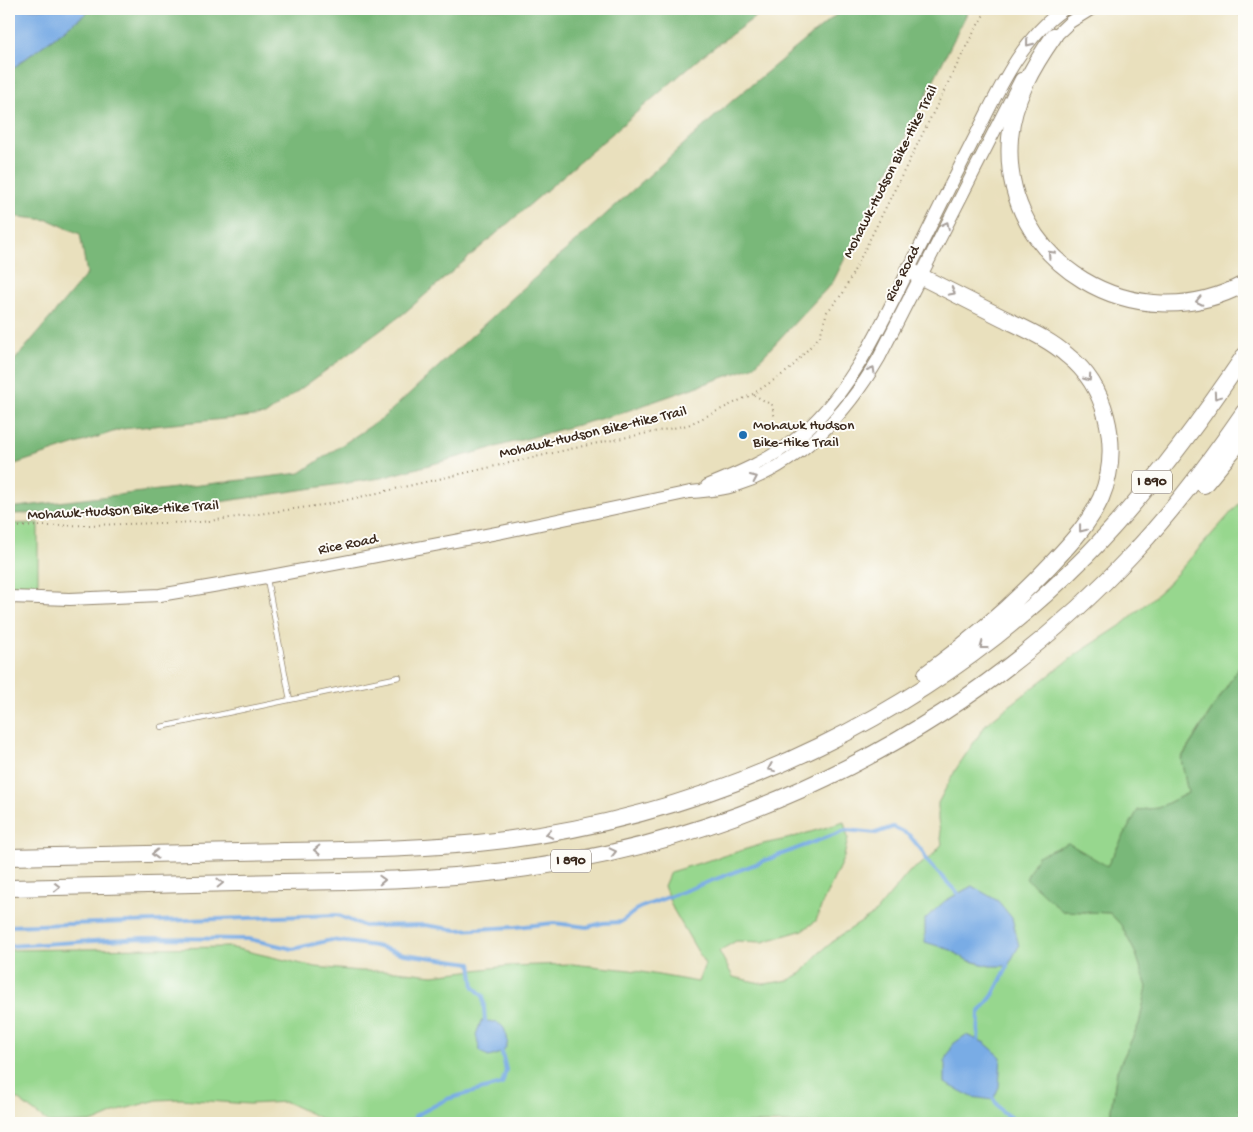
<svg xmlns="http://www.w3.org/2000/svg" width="1253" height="1132" viewBox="0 0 1253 1132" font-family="'Gochi Hand',sans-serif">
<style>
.green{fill:#97d78e;stroke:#698056;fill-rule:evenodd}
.forest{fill:#79b879;stroke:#5a714c}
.water{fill:#79ace5;stroke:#5a6b82}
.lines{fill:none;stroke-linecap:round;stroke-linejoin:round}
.stream{stroke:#79ace5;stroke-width:4}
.lane-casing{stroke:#92856e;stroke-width:6}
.secondary-casing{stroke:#92856e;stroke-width:14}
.highway-casing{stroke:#92856e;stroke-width:18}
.path{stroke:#92856e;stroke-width:2;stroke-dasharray:1 4;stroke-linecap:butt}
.lane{stroke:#fff;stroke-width:4.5}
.secondary{stroke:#fff;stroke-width:12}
.highway{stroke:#fff;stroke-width:16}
.oneway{stroke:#a79f9a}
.poi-dot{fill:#1f6fb2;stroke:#fdfcf7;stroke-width:2}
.labels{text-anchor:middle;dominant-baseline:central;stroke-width:4;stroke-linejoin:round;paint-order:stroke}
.shield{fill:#fdfcf7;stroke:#75695f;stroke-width:1}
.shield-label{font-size:14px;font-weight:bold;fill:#3b2a1e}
.street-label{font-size:15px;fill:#3b2a1e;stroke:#fdfcf7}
.poi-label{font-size:15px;fill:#3b2a1e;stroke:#fdfcf7;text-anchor:start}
</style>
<rect width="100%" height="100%" fill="#fdfcf7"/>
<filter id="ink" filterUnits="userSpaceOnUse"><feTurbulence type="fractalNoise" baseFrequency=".02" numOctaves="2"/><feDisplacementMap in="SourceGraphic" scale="10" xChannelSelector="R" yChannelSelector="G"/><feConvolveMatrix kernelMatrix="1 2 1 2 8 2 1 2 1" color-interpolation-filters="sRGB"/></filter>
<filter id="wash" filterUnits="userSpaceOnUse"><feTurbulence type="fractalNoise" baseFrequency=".0096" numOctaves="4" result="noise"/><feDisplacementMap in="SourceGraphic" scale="20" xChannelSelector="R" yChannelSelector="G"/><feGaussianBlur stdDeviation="1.12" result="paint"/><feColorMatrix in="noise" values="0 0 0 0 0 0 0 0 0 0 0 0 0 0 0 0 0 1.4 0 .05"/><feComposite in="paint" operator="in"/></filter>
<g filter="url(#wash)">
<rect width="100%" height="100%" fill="#e9e0bd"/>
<path class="green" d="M 1244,498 L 1244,659 L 1181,758 L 1188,793 L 1158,808 L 1138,810 L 1107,866 L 1062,911 L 1110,913 L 1121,925 L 1136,954 L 1147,987 L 1139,1024 L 1117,1071 L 1109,1123 L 331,1123 L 286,1102 L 249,1104 L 181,1099 L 157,1100 L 124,1109 L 94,1122 L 49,1123 L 12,1095 L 9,1095 L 9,950 L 229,947 L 315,967 L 360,971 L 396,971 L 433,975 L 508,966 L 572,964 L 630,970 L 698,982 L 705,964 L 673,909 L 664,886 L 670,872 L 763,844 L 787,839 L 844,822 L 848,838 L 844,857 L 822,904 L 816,921 L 803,930 L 763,942 L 736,941 L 719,951 L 733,977 L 765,984 L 789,980 L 802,973 L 818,954 L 841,935 L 874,914 L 909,872 L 931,857 L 942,844 L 938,820 L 938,803 L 956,769 L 987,723 L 1077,654 L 1120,626 L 1164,588 ZM 972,886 L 990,966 L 967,960 L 951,950 L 945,901 ZM 966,1035 L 985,1043 L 945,1083 Z
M 38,523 L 38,593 L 9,592 L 9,524 Z"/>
<path class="forest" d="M 92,9 L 766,9 L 702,56 L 403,314 L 265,415 L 122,429 L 9,466 L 9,367 L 87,274 L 80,234 L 49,220 L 9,216 L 9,71 Z
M 843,9 L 969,9 L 833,282 L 753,367 L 618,414 L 381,478 L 159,511 L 9,514 L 9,508 L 300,473 L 384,417 L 517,294 L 732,101 Z
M 1244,659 L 1244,1123 L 1109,1123 L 1117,1071 L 1139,1024 L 1147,987 L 1136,954 L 1121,925 L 1110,913 L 1062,911 L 1026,878 L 1038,856 L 1068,843 L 1107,866 L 1138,810 L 1158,808 L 1188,793 L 1181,759 Z"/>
<path class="water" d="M 9,9 L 92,9 L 9,71 Z
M 972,886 L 998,901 L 1012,918 L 1019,946 L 1008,966 L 990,966 L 967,960 L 951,950 L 925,942 L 925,919 L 945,901 Z
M 481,1021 C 488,1021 498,1021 503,1027 C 505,1029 505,1032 506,1034 C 512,1048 500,1055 488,1057 L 480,1051 L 476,1035 Z
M 966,1035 L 985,1043 L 1001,1057 L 999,1087 L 993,1100 L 972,1097 L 945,1083 L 945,1062 L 953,1044 Z"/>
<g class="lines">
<path class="stream" d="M 9,926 L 337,915 L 364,926 L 425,925 L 457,930 L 516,927 L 554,923 L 587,927 L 603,923 L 621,922 L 639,908 L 846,830 L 876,833 L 893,827 L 909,835 L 923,852 L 926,860 L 961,897
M 9,946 L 143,938 L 249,939 L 293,949 L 331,940 L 375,946 L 404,954 L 471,963 L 474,987 L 483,996 L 485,1021 L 486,1024
M 978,1044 L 979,1013 L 993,995 L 1008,966 L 1006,963
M 992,1097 L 1001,1111 L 1018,1123
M 414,1123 L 415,1116 L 447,1099 L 502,1084 L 506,1070 L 501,1049"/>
</g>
</g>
<g filter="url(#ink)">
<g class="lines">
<defs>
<path id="lane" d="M 267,579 L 290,700
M 161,727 L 399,677"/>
<path id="secondary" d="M 1241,9 L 1244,10
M 1048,43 L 1070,22 L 1091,9
M 707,486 C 739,473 770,460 797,438 C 849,395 877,333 907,273 C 930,226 954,178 978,131 C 1000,87 1022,38 1064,9
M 9,597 L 70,599 L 160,595 L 266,577 L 502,532 L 690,492 C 705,491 721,490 736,485 C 799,466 847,413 879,358 L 1021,79"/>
<path id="highway" d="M 1054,36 C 1033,66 1013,100 1010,138 C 1000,264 1137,342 1244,284
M 908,270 C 940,286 971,302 1003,318 C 1025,329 1049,339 1068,356 C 1087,371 1100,393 1106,416 C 1113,443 1112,472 1101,498 C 1090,522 1072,542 1054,561 C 1015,603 972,640 926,674
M 1204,485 L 1244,437
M 9,857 C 101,855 193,853 285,851 C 359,850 432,849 505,840 C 723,812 931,713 1086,556 C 1146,495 1197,426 1244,356
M 9,888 C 100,886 191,884 282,882 C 357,881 432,880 506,871 C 747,842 971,728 1136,550 C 1176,507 1211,460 1244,412"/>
</defs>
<use href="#lane" class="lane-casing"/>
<use href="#secondary" class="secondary-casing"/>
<use href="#highway" class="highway-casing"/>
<path class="path" d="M 754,395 L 772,405 L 775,419
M 9,527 L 202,522 L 329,504 L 588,445 L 688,425 L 753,394 L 789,370 L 820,336 L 827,312 L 843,293 L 969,41 L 987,9
M 1238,1123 L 1239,1110 L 1244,1105"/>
<use href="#lane" class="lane"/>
<use href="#secondary" class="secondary"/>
<use href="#highway" class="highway"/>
</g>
<defs><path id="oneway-chevron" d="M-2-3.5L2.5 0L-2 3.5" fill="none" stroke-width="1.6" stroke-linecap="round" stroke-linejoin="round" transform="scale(1.25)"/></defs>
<g class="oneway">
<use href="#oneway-chevron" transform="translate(1029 43) rotate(129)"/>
<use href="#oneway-chevron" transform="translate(946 225) rotate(-63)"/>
<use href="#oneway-chevron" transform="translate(1051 254) rotate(-133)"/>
<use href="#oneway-chevron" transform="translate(952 292) rotate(27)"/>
<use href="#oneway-chevron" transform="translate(1199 301) rotate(168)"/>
<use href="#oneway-chevron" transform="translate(872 370) rotate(-60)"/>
<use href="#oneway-chevron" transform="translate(1088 378) rotate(55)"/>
<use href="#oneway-chevron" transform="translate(1217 396) rotate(125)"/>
<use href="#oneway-chevron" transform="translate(754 478) rotate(-25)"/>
<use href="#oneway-chevron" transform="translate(1082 529) rotate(128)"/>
<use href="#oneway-chevron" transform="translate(983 646) rotate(143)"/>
<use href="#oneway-chevron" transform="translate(771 768) rotate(158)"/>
<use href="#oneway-chevron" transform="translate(549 834) rotate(170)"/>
<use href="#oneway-chevron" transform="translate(317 850) rotate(179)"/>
<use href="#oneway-chevron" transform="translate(613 852) rotate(-13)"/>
<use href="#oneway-chevron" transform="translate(155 854) rotate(179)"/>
<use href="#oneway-chevron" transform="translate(382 880) rotate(-2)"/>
<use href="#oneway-chevron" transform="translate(220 883) rotate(-1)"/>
<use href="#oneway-chevron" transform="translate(57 887) rotate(-1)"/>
</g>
</g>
<circle class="poi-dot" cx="743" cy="435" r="5"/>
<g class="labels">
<g class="shield">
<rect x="1132" y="470.5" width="40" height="23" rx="4"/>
<rect x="551" y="849.5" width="40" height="23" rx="4"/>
</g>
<g class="shield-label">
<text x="1152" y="482">I 890</text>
<text x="571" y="861">I 890</text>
</g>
<g class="street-label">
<text transform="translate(891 172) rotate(-63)">Mohawk-Hudson Bike-Hike Trail</text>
<text transform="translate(903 274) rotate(-63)">Rice Road</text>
<text transform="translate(593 433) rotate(-13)">Mohawk-Hudson Bike-Hike Trail</text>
<text transform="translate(123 511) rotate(-3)">Mohawk-Hudson Bike-Hike Trail</text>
<text transform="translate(348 545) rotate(-11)">Rice Road</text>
</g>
<g class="poi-label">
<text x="753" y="426">Mohawk Hudson<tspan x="753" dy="17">Bike-Hike Trail</tspan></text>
</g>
</g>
<rect width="1253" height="1132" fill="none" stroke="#fdfcf7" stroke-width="30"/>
</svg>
